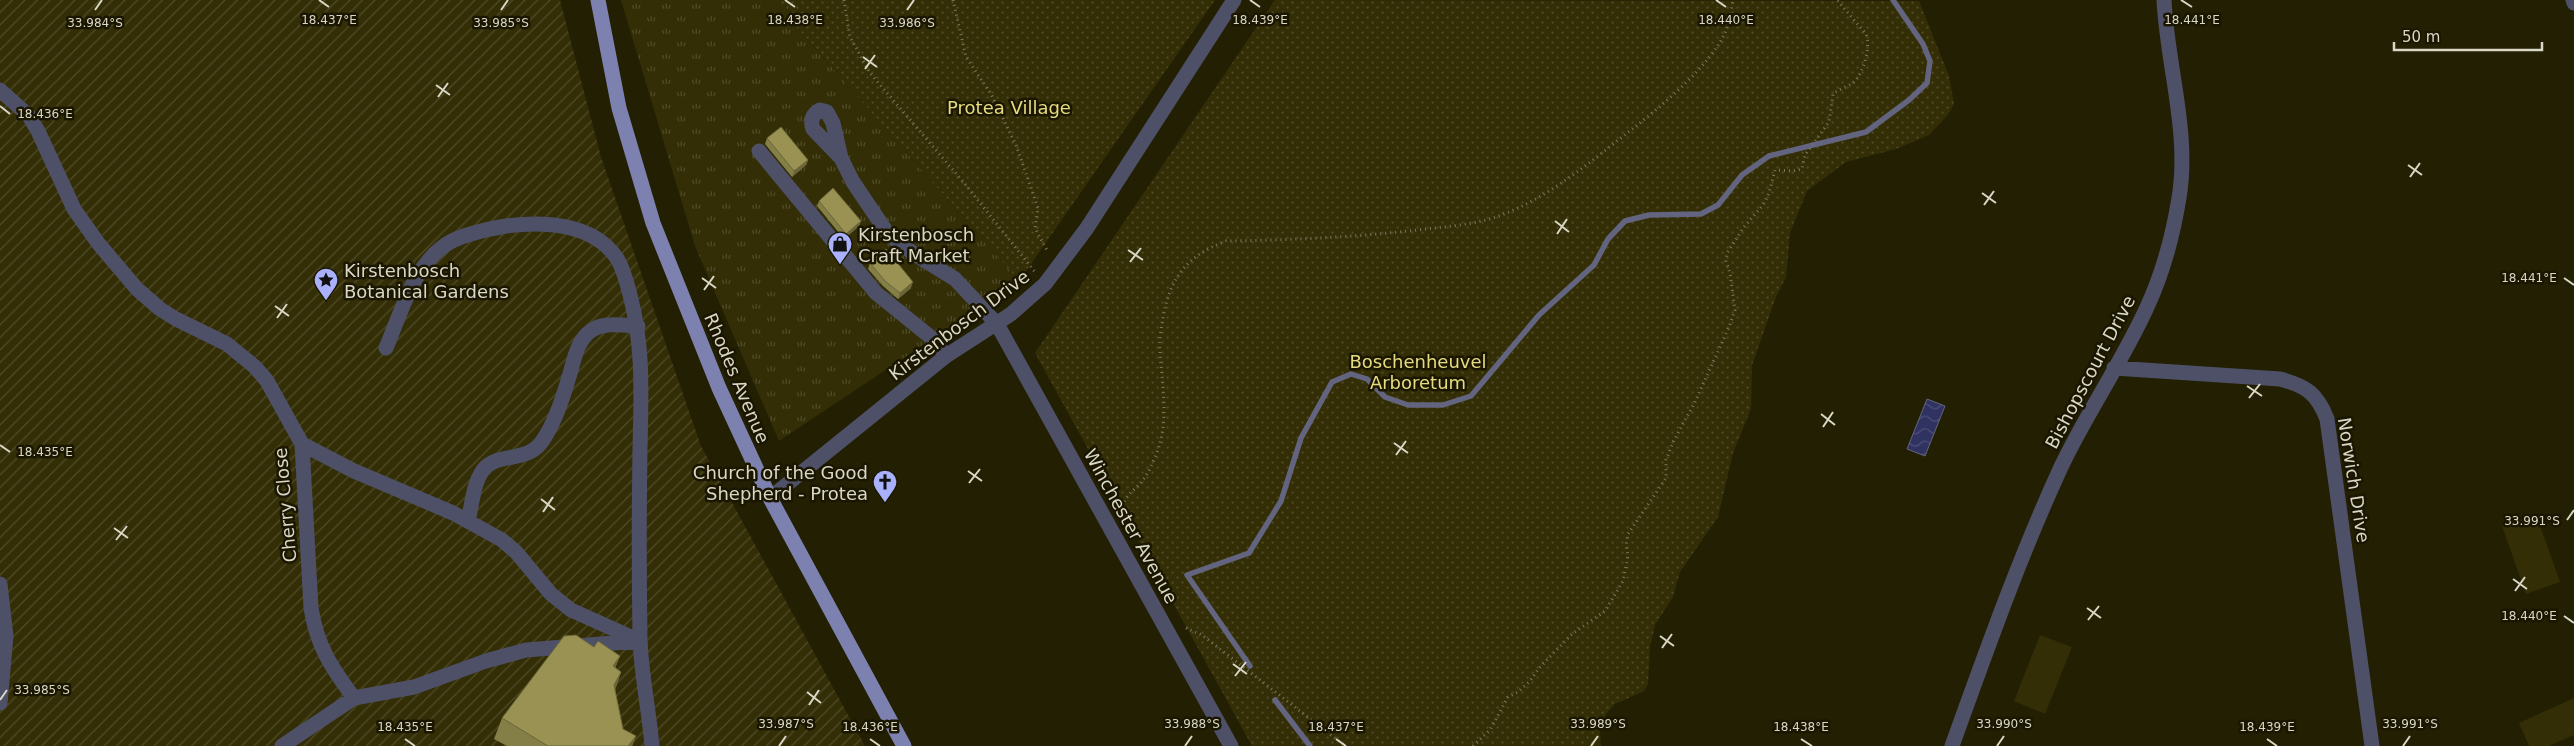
<svg xmlns="http://www.w3.org/2000/svg" width="2574" height="746" viewBox="0 0 2574 746" font-family="'DejaVu Sans',sans-serif">
<style>
.grass{fill:url(#grass-tufts)}
.park{fill:url(#park-dots)}
.garden{fill:url(#garden-furrows)}
.pitch{fill:#332e06}
.water{fill:url(#water-waves);stroke:#636480}
.lines{fill:none;stroke-linecap:round;stroke-linejoin:round}
.stream{stroke:#636480;stroke-width:5.5}
.path{stroke:#7c7962;stroke-width:3;stroke-dasharray:1 4;stroke-linecap:butt}
.minor{stroke:#4d5067;stroke-width:15}
.major{stroke:#7c81b0;stroke-width:15}
.wall{fill:#847e47}
.shaded-wall{fill:#6b663a}
.building{fill:#999253;stroke:#6b663a}
.ticks{fill:none;stroke:#d9d7c6;stroke-width:2}
.labels{text-anchor:middle;dominant-baseline:central;stroke-width:5;stroke-linejoin:round;paint-order:stroke}
.park-label{font-size:18px;fill:#e5db7f;stroke:#1a1600}
.poi-label{font-size:18px;fill:#d9d7c6;stroke:#1a1600;text-anchor:start}
.street-label{font-size:18px;fill:#d9d7c6;stroke:#1a1600}
.ticks-label{font-size:12px;text-anchor:middle;fill:#d9d7c6;stroke:#1a1600;stroke-width:5;stroke-linejoin:round;paint-order:stroke}
</style>
<defs>
<pattern id="grass-tufts" width="24" height="20" patternUnits="userSpaceOnUse" patternTransform="scale(1.25)"><rect width="24" height="20" fill="#332e06"/><path d="M3 7l-1-3M5 7V3M7 7l1-3M15 17l-1-3M17 17v-4M19 17l1-3" fill="none" stroke="#504c29"/></pattern>
<pattern id="park-dots" width="8" height="8" patternUnits="userSpaceOnUse" patternTransform="scale(1.25)"><rect width="8" height="8" fill="#332e06"/><path d="M2 2h.1M6 6h.1" fill="none" stroke="#504c29" stroke-width="1.8" stroke-linecap="round"/></pattern>
<pattern id="garden-furrows" width="10" height="10" patternUnits="userSpaceOnUse" patternTransform="scale(1.25)"><rect width="10" height="10" fill="#332e06"/><path d="M-1 1l2-2M0 10L10 0M9 11l2-2" fill="none" stroke="#504c29"/></pattern>
<pattern id="water-waves" width="16" height="10" patternUnits="userSpaceOnUse" patternTransform="scale(1.25)"><rect width="16" height="10" fill="#303262"/><path d="M0 5q4-4 8 0t8 0" fill="none" stroke="#4d4f77"/></pattern>
</defs>
<rect width="100%" height="100%" fill="#231f02"/>
<path class="grass" d="M 621,0 L 773,0 L 1019,281 L 779,441 L 695,246 Z"/>
<path class="park" d="M 773,0 L 1215,0 L 1019,281 Z
M 1275,0 L 1919,1 L 1949,76 L 1954,104 L 1947,116 L 1929,135 L 1896,149 L 1846,162 L 1807,191 L 1790,233 L 1786,277 L 1776,297 L 1752,365 L 1751,409 L 1733,453 L 1718,517 L 1680,572 L 1673,597 L 1655,625 L 1650,647 L 1648,684 L 1644,691 L 1615,704 L 1606,714 L 1600,729 L 1601,746 L 1252,746 L 1035,353 Z"/>
<path class="garden" d="M 0,0 L 560,0 L 601,157 L 701,446 L 865,746 L 0,746 Z"/>
<path class="pitch" d="M 2536,514 L 2560,582 L 2526,594 L 2502,526 Z
M 2040,635 L 2072,647 L 2045,714 L 2014,701 Z
M 2574,698 L 2574,735 L 2549,746 L 2529,746 L 2519,723 Z"/>
<path class="water" d="M 1927,399 L 1945,406 L 1925,456 L 1907,449 Z"/>
<g class="lines">
<path class="stream" d="M 1250,666 L 1187,575 L 1249,553 L 1281,501 L 1301,438 L 1332,382 L 1351,374 L 1367,379 L 1385,397 L 1408,405 L 1443,405 L 1471,396 L 1539,315 L 1594,265 L 1608,239 L 1625,221 L 1649,215 L 1701,214 L 1718,205 L 1742,175 L 1769,156 L 1866,132 L 1909,100 L 1927,83 L 1930,61 L 1923,44 L 1893,0
M 1275,700 L 1310,746"/>
<path class="path" d="M 844,0 L 850,37 L 870,73 L 965,184 L 1035,272
M 953,0 L 966,57 L 991,94 L 1016,145 L 1038,208 L 1035,228 L 1048,252
M 1121,511 C 1127,491 1131,495 1142,481 C 1149,473 1157,454 1160,443 C 1168,414 1162,382 1160,352 C 1159,342 1161,329 1163,318 C 1170,277 1187,256 1226,241 C 1293,240 1360,237 1426,229 C 1452,226 1480,224 1504,214 C 1553,195 1595,158 1636,126 C 1663,105 1712,63 1725,33 C 1729,23 1731,11 1733,0
M 1186,628 L 1202,635 L 1345,746
M 1473,746 L 1490,730 L 1508,697 L 1518,692 L 1530,681 L 1539,668 L 1572,634 L 1605,611 L 1623,581 L 1628,556 L 1626,545 L 1628,534 L 1666,478 L 1666,460 L 1673,442 L 1695,402 L 1729,327 L 1735,310 L 1730,273 L 1726,261 L 1727,253 L 1744,227 L 1763,205 L 1769,193 L 1775,170 L 1792,171 L 1802,169 L 1805,155 L 1829,122 L 1833,94 C 1839,89 1848,87 1854,82 C 1864,72 1871,46 1866,34 L 1837,0"/>
<path class="minor" d="M 2573,0 L 2574,3
M 0,90 L 29,116 L 38,131 L 74,209 L 98,243 L 137,289 L 160,309 L 176,319 L 227,344 L 255,367 L 267,381 L 302,444 L 311,608 C 317,646 331,667 354,698
M 759,151 L 876,293 L 933,339 L 946,356
M 841,158 L 813,129 C 810,121 812,114 820,110 L 827,112 L 833,123 L 841,158 L 853,182 L 888,234 L 913,253 L 955,279 L 997,324 L 1231,746
M 386,348 C 401,313 415,260 452,241 C 467,233 489,229 506,226 C 543,221 592,223 616,257 C 623,267 627,283 630,295 C 644,348 641,396 640,450 C 639,513 639,576 640,638 C 641,674 649,710 652,746
M 2114,368 L 2280,379 C 2306,386 2317,393 2327,419 L 2372,746
M 302,444 L 354,471 L 453,513 L 502,540 L 516,552 L 551,594 L 571,610 L 640,641
M 770,498 L 946,356 L 1011,314 L 1045,284 L 1087,228 L 1234,0
M 468,521 C 472,505 473,484 483,470 C 498,451 528,464 543,440 C 555,422 562,401 568,380 C 573,366 575,346 587,334 C 600,321 621,325 638,326
M 0,584 L 6,636 L 0,703
M 282,746 L 354,698 L 414,687 L 486,661 L 526,650 L 639,641
M 1952,746 C 1986,652 2019,558 2061,467 C 2087,412 2123,361 2148,305 C 2163,272 2173,235 2179,198 C 2190,133 2167,65 2164,0"/>
<path class="major" d="M 598,0 L 619,108 L 653,223 L 719,388 L 770,498 L 904,746"/>
</g>
<path class="wall" d="M 767,138 L 808,160 L 806,165 L 792,177 L 765,144 Z
M 819,201 L 861,221 L 859,226 L 844,239 L 817,206 Z
M 870,263 L 911,288 L 898,299 L 883,286 L 868,269 Z
M 594,647 L 620,656 L 615,668 L 621,672 L 615,690 L 623,729 L 636,736 L 632,746 L 507,746 L 494,739 L 502,718 Z"/>
<path class="shaded-wall" d="M 808,160 L 806,165 L 792,177 L 794,171 Z
M 861,221 L 859,226 L 844,239 L 846,234 Z
M 913,282 L 911,288 L 898,299 L 900,293 Z
M 620,656 L 612,676 L 613,666 Z
M 621,672 L 614,692 L 614,685 Z
M 636,736 L 632,746 L 628,746 Z"/>
<path class="building" d="M 781,127 L 808,160 L 794,171 L 767,138 Z
M 833,188 L 861,221 L 846,234 L 819,201 Z
M 886,249 L 913,282 L 900,293 L 885,281 L 870,263 Z
M 576,635 L 594,647 L 598,641 L 620,656 L 613,666 L 621,672 L 614,685 L 623,729 L 636,736 L 628,746 L 548,746 L 502,718 L 564,636 Z"/>
<path class="ticks" d="M 319,0 L 329,7M 785,0 L 795,7M 1250,0 L 1260,7M 1716,0 L 1726,7M 2181,0 L 2192,7M 95,10 L 102,0M 501,10 L 508,0M 907,10 L 914,0M 863,57 L 877,67M 865,69 L 875,55M 436,85 L 450,95M 438,97 L 448,83M 0,106 L 10,114M 2408,165 L 2422,175M 2410,177 L 2420,163M 1982,193 L 1996,203M 1984,205 L 1994,191M 1555,221 L 1569,232M 1557,234 L 1567,219M 1128,250 L 1143,260M 1130,262 L 1141,248M 702,278 L 716,288M 2564,278 L 2574,285M 704,290 L 714,276M 275,306 L 289,316M 277,318 L 287,304M 2247,386 L 2262,396M 2249,398 L 2260,384M 1821,414 L 1835,425M 1823,427 L 1833,412M 1394,443 L 1408,453M 0,445 L 10,452M 1396,455 L 1406,441M 968,471 L 982,481M 969,483 L 980,469M 541,499 L 555,510M 543,512 L 553,497M 2567,520 L 2574,510M 114,528 L 128,538M 116,540 L 127,526M 2513,579 L 2527,589M 2515,591 L 2525,577M 2087,608 L 2101,618M 2564,616 L 2574,623M 2088,620 L 2099,606M 1660,636 L 1674,646M 1662,648 L 1672,634M 1233,664 L 1247,674M 1235,676 L 1246,662M 807,692 L 821,703M 0,700 L 7,690M 809,705 L 819,690M 405,739 L 415,746M 870,739 L 880,746M 1336,739 L 1346,746M 1801,739 L 1812,746M 2267,739 L 2277,746M 779,746 L 786,736M 1185,746 L 1192,736M 1591,746 L 1598,736M 1997,746 L 2004,736M 2403,746 L 2410,736"/>
<defs>
<symbol id="shop-pin" viewBox="-11 -11 22 30"><path d="M0 17L-7.5 6A9.5 9.5 0 1 1 7.5 6Z" fill="#a9b0fc" stroke="#1a1600"/><path d="M-5-2.5h2.3a2.7 3.5 0 0 1 5.4 0H5L5.5 6h-11ZM-1.5-2.5h3a1.5 2.3 0 0 0-3 0Z" fill="#111"/></symbol>
<symbol id="sight-pin" viewBox="-11 -11 22 30"><path d="M0 17L-7.5 6A9.5 9.5 0 1 1 7.5 6Z" fill="#a9b0fc" stroke="#1a1600"/><path d="M0-6L1.8-2.2L6-1.7L2.9 1.2L3.7 5.4L0 3.3L-3.7 5.4L-2.9 1.2L-6-1.7L-1.8-2.2Z" fill="#111"/></symbol>
<symbol id="church-pin" viewBox="-11 -11 22 30"><path d="M0 17L-7.5 6A9.5 9.5 0 1 1 7.5 6Z" fill="#a9b0fc" stroke="#1a1600"/><path d="M-1.2-6h2.4v3.5h3.3v2.4h-3.3V6h-2.4V-.1h-3.3v-2.4h3.3Z" fill="#111"/></symbol>
</defs>
<g fill-rule="evenodd">
<use href="#shop-pin" x="826" y="230" width="28" height="38"/>
<use href="#sight-pin" x="312" y="266" width="28" height="38"/>
<use href="#church-pin" x="871" y="468" width="28" height="38"/>
</g>
<g class="labels">
<g class="park-label">
<text x="1009" y="107">Protea Village</text>
<text x="1418" y="361">Boschenheuvel<tspan x="1418" dy="21">Arboretum</tspan></text>
</g>
<g class="poi-label">
<text x="858" y="234">Kirstenbosch<tspan x="858" dy="21">Craft Market</tspan></text>
<text x="344" y="270">Kirstenbosch<tspan x="344" dy="21">Botanical Gardens</tspan></text>
<text x="868" y="472" text-anchor="end">Church of the Good<tspan x="868" dy="21">Shepherd - Protea</tspan></text>
</g>
<g class="street-label">
<text transform="translate(959 325) rotate(-37)">Kirstenbosch Drive</text>
<text transform="translate(2090 372) rotate(-62)">Bishopscourt Drive</text>
<text transform="translate(737 378) rotate(67)">Rhodes Avenue</text>
<text transform="translate(2354 480) rotate(81)">Norwich Drive</text>
<text transform="translate(285 505) rotate(-95)">Cherry Close</text>
<text transform="translate(1131 526) rotate(61)">Winchester Avenue</text>
</g>
</g>
<g class="ticks-label">
<text x="795" y="24">18.438°E</text>
<text x="2192" y="24">18.441°E</text>
<text x="329" y="24">18.437°E</text>
<text x="1260" y="24">18.439°E</text>
<text x="1726" y="24">18.440°E</text>
<text x="95" y="27">33.984°S</text>
<text x="501" y="27">33.985°S</text>
<text x="907" y="27">33.986°S</text>
<text x="45" y="118">18.436°E</text>
<text x="2529" y="282">18.441°E</text>
<text x="45" y="456">18.435°E</text>
<text x="2532" y="525">33.991°S</text>
<text x="2529" y="620">18.440°E</text>
<text x="42" y="694">33.985°S</text>
<text x="786" y="728">33.987°S</text>
<text x="1192" y="728">33.988°S</text>
<text x="1598" y="728">33.989°S</text>
<text x="2004" y="728">33.990°S</text>
<text x="2410" y="728">33.991°S</text>
<text x="405" y="731">18.435°E</text>
<text x="870" y="731">18.436°E</text>
<text x="1336" y="731">18.437°E</text>
<text x="1801" y="731">18.438°E</text>
<text x="2267" y="731">18.439°E</text>
</g>
<path d="M2394 42v8h148v-8" fill="none" stroke="#d9d7c6" stroke-width="2.5"/>
<text x="2402" y="42" font-size="15" fill="#d9d7c6" stroke="#1a1600" stroke-width="4" paint-order="stroke">50 m</text>
</svg>
